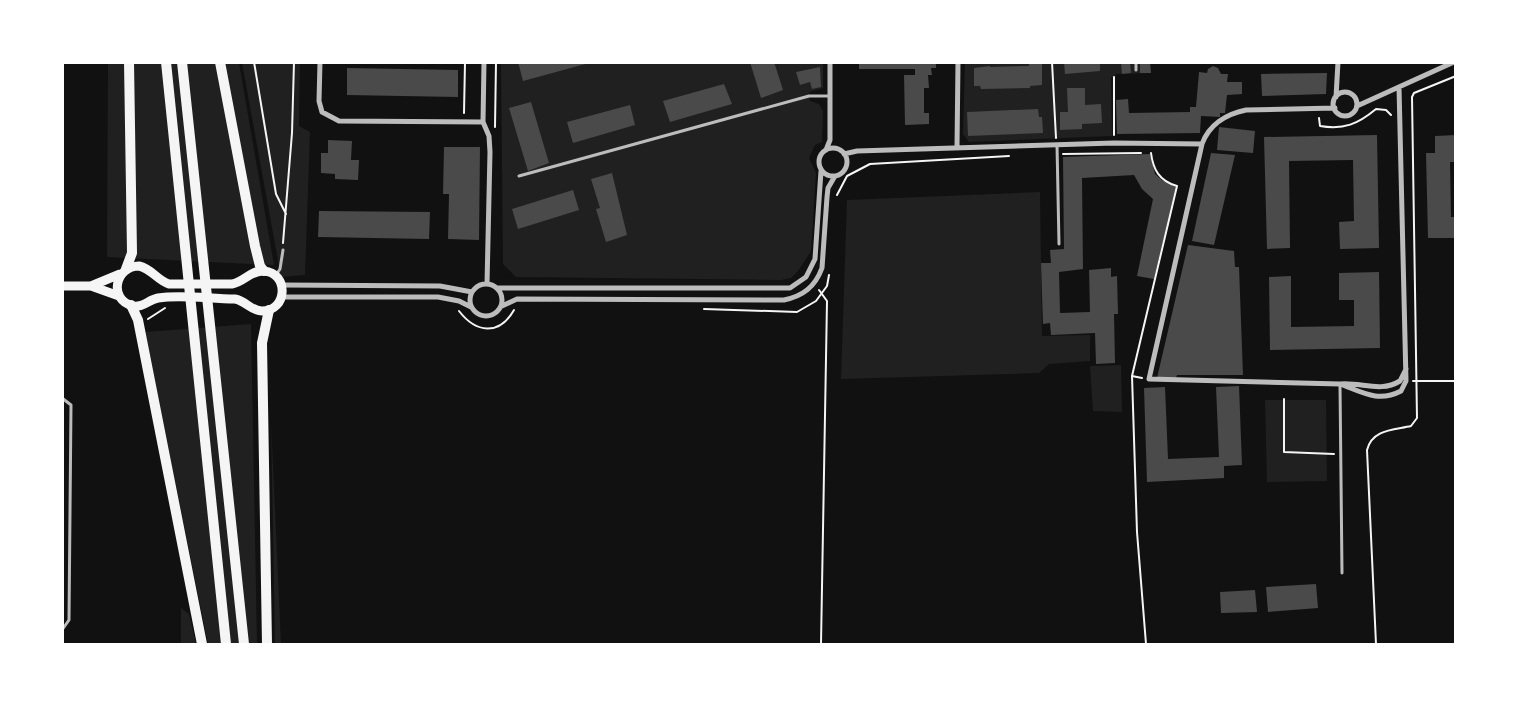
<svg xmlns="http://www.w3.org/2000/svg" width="1518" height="707" viewBox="0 0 1518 707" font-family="'Asap Condensed',sans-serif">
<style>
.green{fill:#202020}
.building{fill:#4a4a4a}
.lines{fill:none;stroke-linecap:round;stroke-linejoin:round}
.path{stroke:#f5f5f5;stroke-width:2}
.service{stroke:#bcbcbc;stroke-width:3}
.minor{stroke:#bcbcbc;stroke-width:5}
.secondary{stroke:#f5f5f5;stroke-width:9}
.primary{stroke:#f5f5f5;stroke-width:10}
.trunk{stroke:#f5f5f5;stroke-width:10}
</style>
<rect width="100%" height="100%" fill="#111"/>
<path class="green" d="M 108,63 L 239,63 L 274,265 L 107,257 Z
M 242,63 L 300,63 L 299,126 L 310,132 L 305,275 L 281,277 Z
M 501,63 L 823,63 L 823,88 L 809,92 L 810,101 L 819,104 L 823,111 L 822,142 L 815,145 L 809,158 L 816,173 L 811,251 L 798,271 L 791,278 L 781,280 L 516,277 L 503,264 Z
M 965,63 L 1150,63 L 1151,73 L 1116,74 L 1115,77 L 1111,77 L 1112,136 L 969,142 L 963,134 Z
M 1040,192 L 1042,336 L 1090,335 L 1090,361 L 1049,364 L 1039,373 L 841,379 L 847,200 Z
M 251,324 L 257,644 L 208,644 L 145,332 Z
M 1121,365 L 1122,412 L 1093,411 L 1090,366 Z
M 1265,400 L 1326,400 L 1327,481 L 1267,482 Z
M 271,421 L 281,644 L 275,644 Z
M 181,608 L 189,614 L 196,644 L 181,644 Z"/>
<path class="building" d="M 518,62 L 589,62 L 589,63 L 523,81 Z
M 750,62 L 774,62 L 783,90 L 761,98 Z
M 859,62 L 936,62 L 936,68 L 931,68 L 932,75 L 928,75 L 929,88 L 924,88 L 924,113 L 929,113 L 929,124 L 905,125 L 904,75 L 915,75 L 915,69 L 859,69 Z
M 1064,62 L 1100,62 L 1100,71 L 1065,74 Z
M 1121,62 L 1130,62 L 1131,73 L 1122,74 Z
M 1140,62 L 1150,62 L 1151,73 L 1140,73 Z
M 1029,64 L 1042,64 L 1042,85 L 1030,86 L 1030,88 L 981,89 L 980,86 L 974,86 L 974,68 L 990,66 L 990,67 L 1029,66 Z
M 1213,66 L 1218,68 L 1221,74 L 1228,74 L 1227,82 L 1242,82 L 1242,94 L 1227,95 L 1225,113 L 1220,113 L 1220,117 L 1201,116 L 1200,133 L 1117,134 L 1116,100 L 1128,99 L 1129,113 L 1190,112 L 1190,107 L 1196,107 L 1199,72 L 1207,73 L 1208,69 Z
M 820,67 L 821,87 L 812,89 L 810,82 L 800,85 L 796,72 Z
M 347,68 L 458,70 L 458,97 L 347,95 Z
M 1327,73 L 1326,94 L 1262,96 L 1261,74 Z
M 724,84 L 732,104 L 670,122 L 663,101 Z
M 1067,88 L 1085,88 L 1085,105 L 1101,104 L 1102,123 L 1082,124 L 1082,129 L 1060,130 L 1060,112 L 1068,112 Z
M 531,102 L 549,163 L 528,171 L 509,108 Z
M 630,105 L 635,125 L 573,143 L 567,122 Z
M 1038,109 L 1039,117 L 1042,117 L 1043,133 L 968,136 L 967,112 Z
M 1219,127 L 1255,131 L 1253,153 L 1217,150 Z
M 1377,135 L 1379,248 L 1340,249 L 1339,222 L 1354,221 L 1353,160 L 1289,161 L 1290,248 L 1267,249 L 1264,137 Z
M 1456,135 L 1456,162 L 1450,162 L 1451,217 L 1456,217 L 1456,238 L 1428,238 L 1426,153 L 1435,153 L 1435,136 Z
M 328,140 L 352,141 L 351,160 L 359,160 L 358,180 L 335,179 L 335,174 L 321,173 L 321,153 L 328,153 Z
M 444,147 L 480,147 L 479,240 L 448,239 L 449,194 L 443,194 Z
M 1211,153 L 1235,155 L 1214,245 L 1192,241 Z
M 1150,154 L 1155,174 L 1162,180 L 1176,187 L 1154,279 L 1137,276 L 1153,199 L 1142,189 L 1134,175 L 1082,178 L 1083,269 L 1059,272 L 1060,313 L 1090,312 L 1089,270 L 1111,268 L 1111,277 L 1117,276 L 1118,314 L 1114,314 L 1115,363 L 1096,364 L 1095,333 L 1051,335 L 1050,323 L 1043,324 L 1041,263 L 1051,263 L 1050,250 L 1064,249 L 1063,157 Z
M 612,173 L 627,235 L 606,242 L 596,209 L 600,208 L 591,179 Z
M 573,190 L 579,210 L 518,229 L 512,209 Z
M 319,211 L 430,212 L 429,239 L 318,237 Z
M 1188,245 L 1234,251 L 1235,267 L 1239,267 L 1243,375 L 1177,375 L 1176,378 L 1157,378 Z
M 1379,272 L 1380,348 L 1270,350 L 1269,277 L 1291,276 L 1291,327 L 1354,326 L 1354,300 L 1339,300 L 1339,273 Z
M 1239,386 L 1242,465 L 1224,466 L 1224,478 L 1147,482 L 1144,388 L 1165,387 L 1168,459 L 1219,457 L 1216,387 Z
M 1316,584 L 1318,608 L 1268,612 L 1266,587 Z
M 1255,590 L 1257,612 L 1221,613 L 1220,592 Z"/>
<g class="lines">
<path class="path" d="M 254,62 L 276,194 L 286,214
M 1052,62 L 1056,138
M 1114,77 L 1114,135
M 464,113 L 465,62
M 1319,118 L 1320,126 C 1344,130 1358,124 1376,109 L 1386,110 L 1391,115
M 495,127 L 496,62
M 1063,154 L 1141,153
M 837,195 L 847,176 L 870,164 L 1009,156
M 283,243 L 292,133 L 294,62
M 819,290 L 827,301 L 821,644
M 704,309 L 797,312 L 816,301 L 827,286 L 829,275
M 459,311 C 476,333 499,336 514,310
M 148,319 L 165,308
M 1132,376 L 1137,532 L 1146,644
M 1142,378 L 1132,376 L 1177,186 C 1159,181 1153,169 1151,153
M 1413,381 L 1456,381
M 1284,399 L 1284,452 L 1334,454
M 1376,644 L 1367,450 C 1372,429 1394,430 1411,426 L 1417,418 L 1412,97 L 1414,93 L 1456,76"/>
<path class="service" d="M 1136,62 L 1136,70
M 1057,145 L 1059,244
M 519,176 L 809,96 L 830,96
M 276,275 L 280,269 L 283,250
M 1340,385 L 1342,573
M 62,398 L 71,405 L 69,620 L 62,630"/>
<path class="minor" d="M 320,62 L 319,101 L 322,112 L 339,121 L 483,122
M 484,62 L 483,122 L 489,136 L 490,152 L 487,284
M 1399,87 L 1406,381 L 1401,391 C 1378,403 1362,392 1340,384 C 1362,382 1380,393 1400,381 L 1406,369
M1333 104a12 12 0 1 1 24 0a12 12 0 1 1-24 0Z
M 1336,97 L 1338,62
M 1357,106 L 1454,62
M 1335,108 L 1246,110 C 1226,114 1209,125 1202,144 L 1149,379 L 1340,384
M 957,147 L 958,62
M819 162a14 14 0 1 1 28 0a14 14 0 1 1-28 0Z
M 826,150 L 830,140 L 830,62
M 844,154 L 857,151 L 1114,143 L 1202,144
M470 300a16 16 0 1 1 32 0a16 16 0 1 1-32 0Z
M 282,285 L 440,286 L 472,292
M 498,288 L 790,288 L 806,277 L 815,259 L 821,171
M 282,297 L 438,297 L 459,301 L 471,307
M 502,306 L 517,299 L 784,300 C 803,296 815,287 822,268 L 827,197 L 828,188 L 835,176"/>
<path class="secondary" d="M 139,266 C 152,269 157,280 169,284 L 232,284 C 244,282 251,270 264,271 C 289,273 288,311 262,311 C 251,311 246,301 235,299 C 210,299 182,294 158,298 C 148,300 143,308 133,306 C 108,300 115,266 139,266 Z
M 62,286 L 91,286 L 119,296
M 91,286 L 120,274"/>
<path class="primary" d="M 220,62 L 255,246 L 260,266 L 264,271
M 126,269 L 132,253 L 129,62"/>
<path class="trunk" d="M 166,62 L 226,644
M 182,62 L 244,644
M 131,305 L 138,320 L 202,644
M 267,644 L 262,343 L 269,310"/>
</g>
<rect width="1518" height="707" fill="none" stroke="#ffffff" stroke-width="128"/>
</svg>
